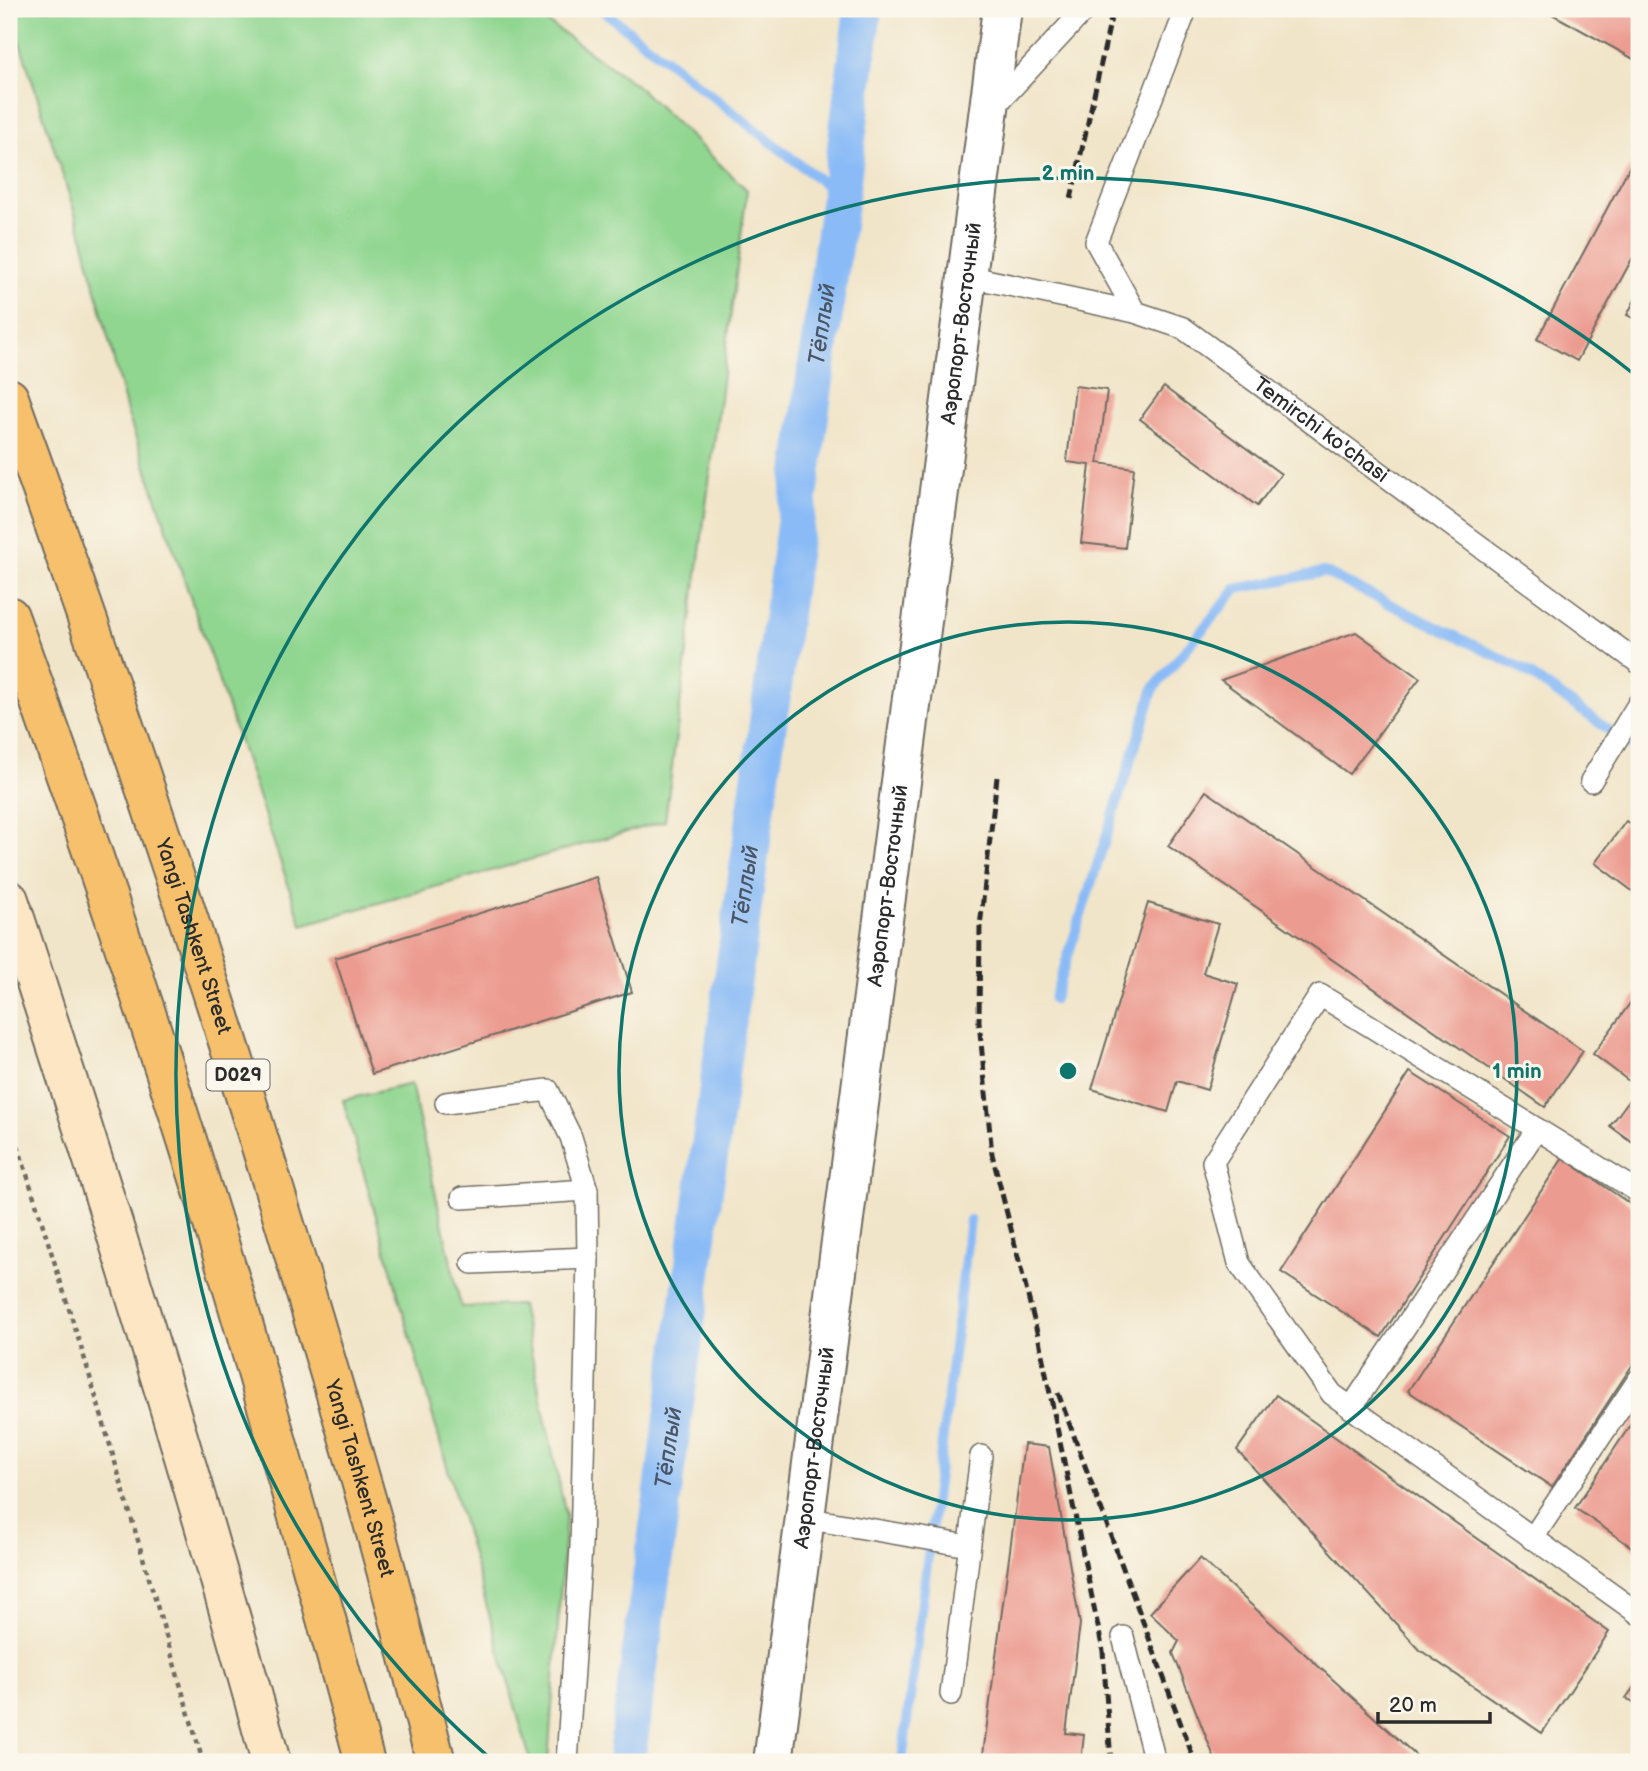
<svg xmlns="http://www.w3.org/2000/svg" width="1648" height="1771" viewBox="0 0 1648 1771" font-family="'Balsamiq Sans',sans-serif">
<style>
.green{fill:#90d690;stroke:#5e805e;stroke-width:2}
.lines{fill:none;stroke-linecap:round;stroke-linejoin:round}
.stream{stroke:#8abbf6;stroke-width:10}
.canal{stroke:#8abbf6;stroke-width:38}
.building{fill:#ec9b90}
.lane-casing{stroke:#706c62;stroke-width:24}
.street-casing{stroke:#706c62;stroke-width:42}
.secondary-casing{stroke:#706c62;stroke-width:42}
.highway-casing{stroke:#706c62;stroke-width:42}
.path{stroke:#706c62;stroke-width:4.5;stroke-dasharray:5 5;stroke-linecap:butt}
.lane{stroke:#fff;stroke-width:21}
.street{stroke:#fff;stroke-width:38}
.secondary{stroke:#fce6c4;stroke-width:38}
.highway{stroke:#f7c06c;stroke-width:38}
.rail{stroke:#2b2b2b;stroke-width:5;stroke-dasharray:10 5;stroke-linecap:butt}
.ring{fill:none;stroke:#0f766e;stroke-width:3.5}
.labels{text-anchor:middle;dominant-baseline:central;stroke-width:6;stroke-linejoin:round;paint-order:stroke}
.shield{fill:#fbf7ec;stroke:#696865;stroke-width:2}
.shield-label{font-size:19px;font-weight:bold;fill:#2b2b2b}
.street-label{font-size:21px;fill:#2b2b2b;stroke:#fbf7ec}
.water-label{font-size:23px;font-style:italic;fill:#485668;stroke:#fbf7ec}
.centre{fill:#0f766e;stroke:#fbf7ec;stroke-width:3.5}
.ring-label{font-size:21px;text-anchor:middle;font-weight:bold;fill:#0f766e;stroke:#fbf7ec;stroke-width:6;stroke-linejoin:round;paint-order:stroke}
</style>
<rect width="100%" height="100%" fill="#fbf7ec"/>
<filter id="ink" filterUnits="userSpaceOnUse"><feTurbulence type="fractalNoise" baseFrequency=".0143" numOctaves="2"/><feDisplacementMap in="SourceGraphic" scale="14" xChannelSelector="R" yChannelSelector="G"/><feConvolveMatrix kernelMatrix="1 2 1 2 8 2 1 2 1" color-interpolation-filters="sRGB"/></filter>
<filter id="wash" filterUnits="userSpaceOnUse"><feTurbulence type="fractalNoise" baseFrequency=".00686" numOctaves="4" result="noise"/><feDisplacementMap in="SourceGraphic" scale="28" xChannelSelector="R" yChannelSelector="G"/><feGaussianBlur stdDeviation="1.57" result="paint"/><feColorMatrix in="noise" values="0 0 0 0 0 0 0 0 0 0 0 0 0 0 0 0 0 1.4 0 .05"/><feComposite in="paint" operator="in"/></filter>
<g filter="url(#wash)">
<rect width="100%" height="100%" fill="#f1e5c9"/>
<path class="green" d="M 9,9 L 529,9 L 635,84 L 747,190 L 665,821 L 302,925 L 127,412 L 82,235 Z
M 411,1084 L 461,1307 L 521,1305 L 566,1515 L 548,1762 L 531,1762 L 343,1100 Z"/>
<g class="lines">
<path class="stream" d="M 601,9 L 840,196
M 1054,999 L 1154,688 L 1236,589 L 1324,572 L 1521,668 L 1639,751
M 902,1762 L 970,1220"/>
<path class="canal" id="s1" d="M 626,1762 L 840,196 L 863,9"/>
</g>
<g id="blocks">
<path class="building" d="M 1543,9 L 1639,9 L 1639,62 Z
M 1639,149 L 1639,246 L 1577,361 L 1537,339 Z
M 1639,292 L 1639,321 L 1627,315 Z
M 1075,386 L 1107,390 L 1098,463 L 1134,468 L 1125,548 L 1081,543 L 1090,465 L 1067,462 Z
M 1164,387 L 1281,474 L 1257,506 L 1140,419 Z
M 1356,632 L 1420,678 L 1349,774 L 1221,680 Z
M 1206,791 L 1583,1051 L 1545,1107 L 1168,846 Z
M 1626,821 L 1639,830 L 1639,896 L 1595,863 Z
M 596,877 L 632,992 L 372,1074 L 335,958 Z
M 1148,903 L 1218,924 L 1203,973 L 1238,984 L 1207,1090 L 1177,1081 L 1168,1112 L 1092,1089 Z
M 1639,991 L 1639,1147 L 1610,1126 L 1638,1088 L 1593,1054 Z
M 1410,1072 L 1510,1136 L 1381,1337 L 1281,1272 Z
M 1563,1158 L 1639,1210 L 1639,1355 L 1552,1487 L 1408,1391 Z
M 1276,1395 L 1609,1632 L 1542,1733 L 1420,1650 L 1237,1450 Z
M 1639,1412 L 1639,1552 L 1575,1508 Z
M 1024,1444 L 1049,1447 L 1080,1624 L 1066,1733 L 1084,1735 L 1081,1762 L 982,1762 Z
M 1200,1558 L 1423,1762 L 1216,1762 L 1173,1653 L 1179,1641 L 1150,1613 Z
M 1639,1680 L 1639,1707 L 1626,1698 Z"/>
</g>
</g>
<g filter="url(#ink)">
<use href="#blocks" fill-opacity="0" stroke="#706c62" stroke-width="2"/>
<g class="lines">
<defs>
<g id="lane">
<path d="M 992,109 L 1085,9"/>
<path id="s2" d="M 967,276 L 1135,312 L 1183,328 L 1639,663"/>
<path d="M 1135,312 L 1096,242 L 1184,15 L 1181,9"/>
<path d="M 1591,781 L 1639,703"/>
<path d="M 446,1103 L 548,1090 L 571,1137 L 587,1190 L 588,1258 L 581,1547 L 567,1762"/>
<path d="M 1639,1192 L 1320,995 L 1213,1162 L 1239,1263 L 1332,1394 L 1639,1614"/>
<path d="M 462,1198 L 587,1190"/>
<path d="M 472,1263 L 588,1258"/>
<path d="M 1351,1408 L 1537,1129"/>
<path d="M 804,1518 L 969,1546"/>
<path d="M 1532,1539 L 1639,1379"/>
<path d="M 1123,1637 L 1155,1762"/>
<path d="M 951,1694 L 981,1456"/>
</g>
<g id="street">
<path id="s3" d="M 773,1762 L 1002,9"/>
</g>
<path id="secondary" d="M 9,900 C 103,1185 192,1472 271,1762"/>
<g id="highway">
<path id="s4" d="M 9,398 C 142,765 263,1137 370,1512 C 394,1595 414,1679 436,1762"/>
<path d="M 9,616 C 89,837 164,1060 232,1286 C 279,1444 322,1603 365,1762"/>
</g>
</defs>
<use href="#lane" class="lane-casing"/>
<use href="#street" class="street-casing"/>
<use href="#secondary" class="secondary-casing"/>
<use href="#highway" class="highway-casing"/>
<path class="path" d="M 9,1117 L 85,1360 L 203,1762"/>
<use href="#lane" class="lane"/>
<use href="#street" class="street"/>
<use href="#secondary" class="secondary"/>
<use href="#highway" class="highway"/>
<path class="rail" d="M 1071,199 L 1113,9
M 997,777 L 980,927 L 979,1022 L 992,1154 L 1039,1340 L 1103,1651 L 1111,1762
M 1058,1393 L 1195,1762"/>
</g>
</g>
<g class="ring">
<circle cx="1068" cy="1071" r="449"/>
<path d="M491 1759A898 898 0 0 1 1639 378"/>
</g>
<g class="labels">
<rect class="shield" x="206.5" y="1059.5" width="63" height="31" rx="5"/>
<g class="shield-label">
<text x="238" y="1075">D029</text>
</g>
<g class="street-label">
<text stroke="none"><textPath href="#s3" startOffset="1451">Аэропорт-Восточный</textPath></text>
<text stroke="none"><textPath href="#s2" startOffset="394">Temirchi ko'chasi</textPath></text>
<text stroke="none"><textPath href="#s3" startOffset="884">Аэропорт-Восточный</textPath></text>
<text stroke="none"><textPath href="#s4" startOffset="569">Yangi Tashkent Street</textPath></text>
<text stroke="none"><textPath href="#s3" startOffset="317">Аэропорт-Восточный</textPath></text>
<text stroke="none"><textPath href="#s4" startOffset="1136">Yangi Tashkent Street</textPath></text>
</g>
<g class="water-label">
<text stroke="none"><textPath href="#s1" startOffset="1451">Тёплый</textPath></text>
<text stroke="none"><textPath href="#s1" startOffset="884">Тёплый</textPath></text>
<text stroke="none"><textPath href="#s1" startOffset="317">Тёплый</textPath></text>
</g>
</g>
<circle cx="1068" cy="1071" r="10" class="centre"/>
<g class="ring-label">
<text x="1068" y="180">2 min</text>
<text x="1517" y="1078">1 min</text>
</g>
<rect width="1648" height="1771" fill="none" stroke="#fbf7ec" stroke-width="35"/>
<path d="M1378 1712v10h112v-10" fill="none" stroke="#2b2b2b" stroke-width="3.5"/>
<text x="1389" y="1712" font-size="21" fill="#2b2b2b" stroke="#fbf7ec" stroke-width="5" paint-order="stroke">20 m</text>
</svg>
